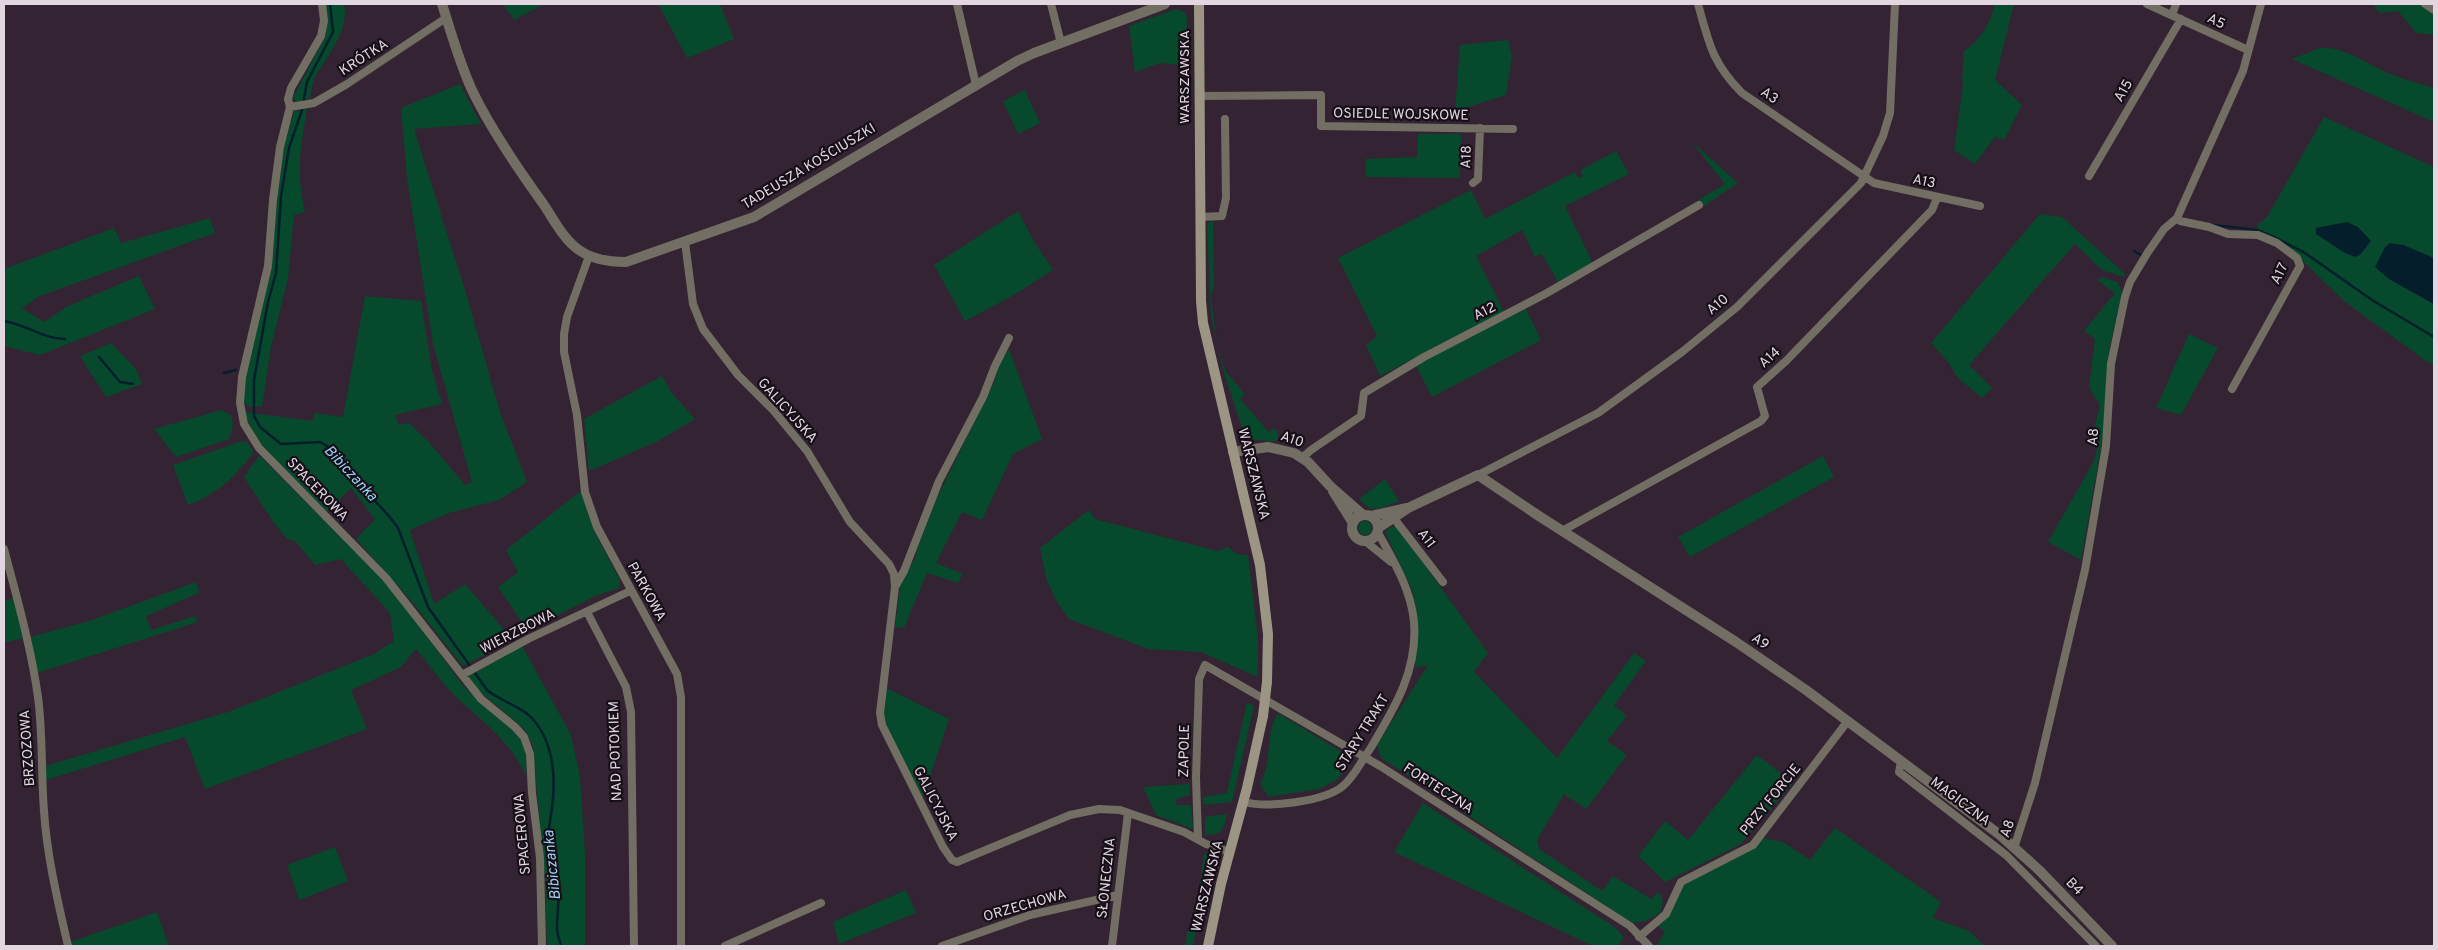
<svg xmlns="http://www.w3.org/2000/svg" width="2438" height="950" viewBox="0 0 2438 950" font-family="Overpass,sans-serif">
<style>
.green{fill:#07492c}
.water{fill:#051e2b}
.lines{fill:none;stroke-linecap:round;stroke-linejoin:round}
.stream{stroke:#051e2b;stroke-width:2.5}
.minor{stroke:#736e63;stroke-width:8}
.tertiary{stroke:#736e63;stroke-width:10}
.secondary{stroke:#9c9583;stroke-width:10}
.secondary-bridge{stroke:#9c9583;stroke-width:10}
.labels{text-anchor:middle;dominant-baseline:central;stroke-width:4.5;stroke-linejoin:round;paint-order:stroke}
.street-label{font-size:14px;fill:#e2d6e1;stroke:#170f17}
.water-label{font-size:15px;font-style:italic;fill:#98d3f6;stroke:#170f17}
</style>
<rect width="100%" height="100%" fill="#342333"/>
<path class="green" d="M 325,4 L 344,4 C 350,31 326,57 314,79 C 312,85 311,92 310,98 L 298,103 L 293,98 L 326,35 Z
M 503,4 L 544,4 L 514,20 Z
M 658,4 L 720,4 L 734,39 L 687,58 Z
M 1995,4 L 2014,4 L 1995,80 L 2022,105 L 2004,140 L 1995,137 L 1975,164 L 1954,150 L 1963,85 L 1962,80 L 1964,51 C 1981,40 1990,23 1995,4 Z
M 2373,4 L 2420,4 L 2434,13 L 2434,35 L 2416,33 L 2398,11 L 2379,13 Z
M 1176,9 L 1184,12 L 1187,18 L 1186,66 L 1160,63 L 1135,72 L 1129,26 Z
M 1508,40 L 1512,56 L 1506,95 L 1455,111 L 1460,45 Z
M 2320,48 C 2346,46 2370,67 2393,75 C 2406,80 2421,84 2434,88 L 2434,122 L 2292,59 Z
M 460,84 L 481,124 L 414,129 L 465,290 L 500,412 L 527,482 L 499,500 L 449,513 L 410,530 L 434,604 L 465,584 L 513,640 L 463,666 L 407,596 L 356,539 L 375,519 L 351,488 L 327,512 C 301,486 253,446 245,412 L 306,420 L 313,421 L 314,413 L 343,417 L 365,296 L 421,301 L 432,370 L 442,404 L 395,415 L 399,425 L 409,423 L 428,441 L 465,485 L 472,482 L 433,344 L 407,178 L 401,108 Z
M 1025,90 L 1040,123 L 1018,134 L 1003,101 Z
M 307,109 C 300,151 296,170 305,212 L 294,215 L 288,278 L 271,347 L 262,406 L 251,407 L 243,403 L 245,376 L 271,266 L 275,201 L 284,147 L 294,111 Z
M 2324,117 L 2434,167 L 2434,258 L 2403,245 L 2389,279 L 2434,304 L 2434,365 L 2426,361 L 2344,301 L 2279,238 L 2257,230 L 2258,224 L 2267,217 Z
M 1418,134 L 1461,134 L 1460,178 L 1366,177 L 1365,159 L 1417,157 Z
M 1691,141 L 1738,183 L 1702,207 L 1698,200 L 1725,184 Z
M 1616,151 L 1629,174 L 1565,206 L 1593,263 L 1558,282 L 1542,254 L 1535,257 L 1522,230 L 1476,256 L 1504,312 L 1380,376 L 1366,345 L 1377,336 L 1338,258 L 1471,190 L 1485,219 L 1575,172 L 1578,178 L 1583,176 L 1580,170 Z
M 1018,211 L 1033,240 L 1053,270 L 1012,296 L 965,321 L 934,265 Z
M 2040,214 L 2062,217 L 2125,274 L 2124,277 L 2102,270 L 2075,244 L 1969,365 L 1992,388 L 1982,398 L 1958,378 L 1948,362 L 1931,343 Z
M 210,218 L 215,233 L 40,296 L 22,308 L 44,322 L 68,306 L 139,276 L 155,309 L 40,355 L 4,346 L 4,269 L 114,228 L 121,243 Z
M 1209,222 L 1213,222 L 1214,287 L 1211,296 L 1217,343 L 1223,364 L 1226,372 L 1245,394 L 1240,399 L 1269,432 L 1274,428 L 1278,432 L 1278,439 L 1274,442 L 1252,439 L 1244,433 L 1224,373 L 1211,316 L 1207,226 Z
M 2103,277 L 2117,282 L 2122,291 L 2109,350 L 2104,431 L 2081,560 L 2048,542 L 2094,461 L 2099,441 L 2092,437 L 2100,405 L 2089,387 L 2095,339 L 2084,331 L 2115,293 L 2097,280 Z
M 1526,309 L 1541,340 L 1432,397 L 1415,364 Z
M 2189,334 L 2218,348 L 2181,415 L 2156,408 Z
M 111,343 L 136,369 L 142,384 L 106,397 L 80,356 Z
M 1009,349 L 1042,439 L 1013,454 L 982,520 L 962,512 L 936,563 L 963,574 L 958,583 L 927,573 L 904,628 L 895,627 L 900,586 L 917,554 L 916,552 L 935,502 L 996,378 L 998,367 Z
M 662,376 L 671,392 L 695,419 L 658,441 L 589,471 L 584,419 Z
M 221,410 L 231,415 L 233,425 L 229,439 L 176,457 L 154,429 Z
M 242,441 L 247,442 L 252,449 L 253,453 C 235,477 216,495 188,505 L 173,465 Z
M 1823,456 L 1834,477 L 1690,557 L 1678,537 Z
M 258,457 L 261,457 L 381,578 L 411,615 L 464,687 L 522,739 L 527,753 L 526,777 C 512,740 477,718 450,691 C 438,678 427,662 416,649 L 401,667 L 351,690 L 367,729 L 205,789 L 185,737 L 46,780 L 45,766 L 228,712 L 374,654 L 394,641 L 390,613 L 341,559 L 315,565 L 295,541 L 287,539 L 274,523 L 244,477 Z
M 1385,479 L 1399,501 L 1382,508 L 1370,509 L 1359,499 Z
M 581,491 L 594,531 L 620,580 L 619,588 L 595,596 L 526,632 L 521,621 L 498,587 L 518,572 L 506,550 Z
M 1089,510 L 1095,519 L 1217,551 L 1228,547 L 1236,554 L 1248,555 L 1258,639 L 1258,677 L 1201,652 L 1148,649 L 1069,619 L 1057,602 L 1047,581 L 1040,548 Z
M1358 528a7 7 0 1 1 14 0a7 7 0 1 1-14 0Z
M 1392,526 L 1398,528 L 1488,653 L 1474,672 L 1557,758 L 1634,653 L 1646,661 L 1614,705 L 1627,716 L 1607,741 L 1627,755 L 1586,809 L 1564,794 L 1537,840 L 1539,849 L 1602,891 L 1613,876 L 1651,899 L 1658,892 C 1665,898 1663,905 1660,913 L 1646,921 L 1632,923 L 1381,758 L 1377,745 L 1428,665 L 1415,668 L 1417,614 L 1412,590 L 1385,532 Z
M 196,582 L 199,593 L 146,616 L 151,630 L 195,616 L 198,622 L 37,673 L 30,637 L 89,621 Z
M 14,598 L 23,638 L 4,643 L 4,601 Z
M 522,646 L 571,735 L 580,777 L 585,854 L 585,946 L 547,946 L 545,880 L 533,746 L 525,730 L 471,684 L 469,676 Z
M 886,688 L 949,719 L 922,799 L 884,724 L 883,713 Z
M 1247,702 L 1254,706 L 1232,802 L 1203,805 L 1203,797 L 1227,793 Z
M 1278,713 L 1353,759 L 1337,780 L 1319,789 L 1269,797 L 1260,784 C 1273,762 1264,735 1278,713 Z
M 1757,755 L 1793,783 L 1741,844 L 1665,882 L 1638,856 L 1665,821 L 1688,840 Z
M 1189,784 L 1190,795 L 1176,799 L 1176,805 L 1191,805 L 1193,829 L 1156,815 L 1143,787 Z
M 1423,803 L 1616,928 L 1624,938 L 1618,945 L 1620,946 L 1593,946 L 1394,852 Z
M 1227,814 C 1223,831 1223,834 1205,835 L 1205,817 Z
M 1835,828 L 1941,902 L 1933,918 L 1969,931 L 1985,946 L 1656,946 L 1665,932 L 1658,926 L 1670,915 L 1682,886 L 1763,838 L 1783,842 L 1810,860 Z
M 335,847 L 348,881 L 299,900 L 287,865 Z
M 1204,853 L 1210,858 L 1193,946 L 1186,946 L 1187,931 L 1194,931 Z
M 906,890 L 916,913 L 839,944 L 833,922 Z
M 157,912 L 169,946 L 71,946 L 70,942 Z"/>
<path class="water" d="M 2347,222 L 2358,227 L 2371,241 L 2360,255 L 2355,257 L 2345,253 L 2316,234 L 2316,228 Z
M 2390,243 L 2403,245 L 2434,258 L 2434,304 L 2389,279 L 2375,267 L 2385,247 Z"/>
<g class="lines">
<path class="stream" d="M 330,4 L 333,32 L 307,82 L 302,110 L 289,148 L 281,196 L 276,273 L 268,302 L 254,380 L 254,416 L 260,427 L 281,444 L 320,442 C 334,448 341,465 351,476 C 366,494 385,508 398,528 L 428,607 L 487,690 C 500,701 521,706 532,718 C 554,743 556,777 552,808 C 550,823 547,834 548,849 C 549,862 554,874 557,886 C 560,900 557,914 557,928 C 557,935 560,940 561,946
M 2214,225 L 2257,230 L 2276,238 L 2305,253 L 2372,300 L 2434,337
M 2134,251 L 2143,256
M 4,321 C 25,324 43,339 65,339
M 99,357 L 120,382 L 133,384
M 224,373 L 236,370"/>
<path class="minor" d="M 322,4 L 324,21 L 321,36 L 291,88 L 288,99 L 290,107 L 280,147 L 273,200 L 268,266 L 242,377 L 240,403 L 244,424 L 259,448 L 386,578 L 481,699 L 515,727 L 524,737 L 530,754 L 532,793 L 540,858 L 542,946
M 957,4 L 976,85
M 1051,4 L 1061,43
M 1698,4 C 1709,43 1712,63 1742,93 L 1874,183 L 1980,206
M 2147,4 L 2248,50
M 2425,4 L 2434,10
M 2172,15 L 2176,4
M 1199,96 L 1321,95 L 1321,126 L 1513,129
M 290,107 L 314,103 L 347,84 L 446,18
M 2089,176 L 2181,19
M 1473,183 L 1478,179 L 1480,128
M 1200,217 L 1222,216 L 1226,198 L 1225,119
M 2177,218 L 2180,221 L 2209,227 L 2228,234 L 2258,235 L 2277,243 L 2297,258 L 2300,266 L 2232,389
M 685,242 L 693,304 L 703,329 L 738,375 L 773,410 L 807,451 L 850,522 L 889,564 L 894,574 L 895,587 L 880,713 L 882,725 L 943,847 L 952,860 L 957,862 L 1070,815 L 1099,809 L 1120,810 L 1184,832 L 1206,844 L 1230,852
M 589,256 L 567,317 L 564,334 L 564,352 L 577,415 L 585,492 L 597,527 L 677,674 L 681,697 L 681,946
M 1302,458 L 1311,450 L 1361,416 L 1364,393 L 1424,357 L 1547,293 L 1699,205
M 1478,475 L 1598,413 L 1682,352 L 1737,307 L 1861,183 L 1883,136 L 1890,113 L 1895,4
M 1392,512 L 1396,521 L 1443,582
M 1562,531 L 1761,421 L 1765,416 L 1757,387 L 1786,361 L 1932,210 L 1937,198
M 1365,541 L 1391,562
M 4,549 C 17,598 31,647 38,697 C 43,735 41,773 44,811 C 47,857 58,902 68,946
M 895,587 L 904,571 L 939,481 L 983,397 L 995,366 L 1009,338
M 587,612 L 626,687 L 631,712 L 634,946
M 462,675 L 528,639 L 630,591
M 1901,762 L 1899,772 L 2006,855 L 2096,946
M 1244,802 C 1267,808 1324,802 1343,786 C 1354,777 1362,760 1370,749 C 1394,709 1418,671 1414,622 C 1411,589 1393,560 1377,531
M 1198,838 L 1196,778 L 1199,679 L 1205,665 L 1380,766 L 1630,926 L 1649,946
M 2014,848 L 2035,783 L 2085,570 L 2106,446 L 2111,364 L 2125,297 L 2130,282 L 2148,252 L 2164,229 L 2177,218 L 2243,71 L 2261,4
M 1639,937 L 1666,914 L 1681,882 L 1753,845 L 1847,722
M 725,946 L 821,903
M 942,946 L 1030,915 L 1118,895
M 1112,946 L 1128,813"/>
<path class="tertiary" d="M 442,4 C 451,32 459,62 472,90 C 491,130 518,169 544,205 C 554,220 564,240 579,250 C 593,260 609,262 626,262 L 754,217 L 1017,61 L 1034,53 L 1165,4
M 1233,452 L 1268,447 L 1294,453 L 1308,462 L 1330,486 L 1363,515
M 1333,491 L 1353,523
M1352 528a13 13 0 1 1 26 0a13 13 0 1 1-26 0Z
M 1371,516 L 1407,508
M 1378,528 L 1408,508 L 1478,475 L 1539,516 L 1736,642 L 1806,690 L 2000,835 L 2040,871 L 2112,946"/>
<path class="secondary" d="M 1199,4 L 1201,301 L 1203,323 L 1260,565 L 1268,634 L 1267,682
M 1208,946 L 1221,884 L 1247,788 L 1263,716"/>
<path class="secondary-bridge" d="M 1263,716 L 1267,682"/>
</g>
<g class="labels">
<g class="street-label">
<text transform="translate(2216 22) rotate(25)">A5</text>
<text transform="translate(364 58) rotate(-33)">KRÓTKA</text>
<text transform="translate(1185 77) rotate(-90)">WARSZAWSKA</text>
<text transform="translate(2124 91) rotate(-60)">A15</text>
<text transform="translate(1769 96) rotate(35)">A3</text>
<text transform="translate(1401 115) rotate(1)">OSIEDLE WOJSKOWE</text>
<text transform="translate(1467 157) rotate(-88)">A18</text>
<text transform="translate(809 167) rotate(-31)">TADEUSZA KOŚCIUSZKI</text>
<text transform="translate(1924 182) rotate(12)">A13</text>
<text transform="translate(2280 274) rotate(-63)">A17</text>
<text transform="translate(1718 305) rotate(-40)">A10</text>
<text transform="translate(1485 312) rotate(-27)">A12</text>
<text transform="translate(1770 358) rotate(-42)">A14</text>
<text transform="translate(787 411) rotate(48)">GALICYJSKA</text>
<text transform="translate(2094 437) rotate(-85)">A8</text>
<text transform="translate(1292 440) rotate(19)">A10</text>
<text transform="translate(1253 474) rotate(76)">WARSZAWSKA</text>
<text transform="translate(317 490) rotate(46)">SPACEROWA</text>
<text transform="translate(1426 539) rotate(53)">A11</text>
<text transform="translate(646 592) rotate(61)">PARKOWA</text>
<text transform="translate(518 632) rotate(-27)">WIERZBOWA</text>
<text transform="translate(1760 642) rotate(35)">A9</text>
<text transform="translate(1363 733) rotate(-58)">STARY TRAKT</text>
<text transform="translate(28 748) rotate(-94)">BRZOZOWA</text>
<text transform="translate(616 751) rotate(-92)">NAD POTOKIEM</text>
<text transform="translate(1185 751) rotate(-89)">ZAPOLE</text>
<text transform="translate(1438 789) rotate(33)">FORTECZNA</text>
<text transform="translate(1771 800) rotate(-51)">PRZY FORCIE</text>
<text transform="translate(1960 802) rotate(37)">MAGICZNA</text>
<text transform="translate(935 804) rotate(63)">GALICYJSKA</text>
<text transform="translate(2008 829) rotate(-70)">A8</text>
<text transform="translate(523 834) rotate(-95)">SPACEROWA</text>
<text transform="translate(1107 878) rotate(-84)">SŁONECZNA</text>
<text transform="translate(1208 886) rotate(-76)">WARSZAWSKA</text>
<text transform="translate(2074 887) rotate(46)">B4</text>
<text transform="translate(1025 906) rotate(-16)">ORZECHOWA</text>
</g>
<g class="water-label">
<text transform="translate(350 474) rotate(47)">Bibiczanka</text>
<text transform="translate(553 865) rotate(-96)">Bibiczanka</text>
</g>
</g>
<rect width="2438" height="950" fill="none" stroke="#e2d6e1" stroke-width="10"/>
</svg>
